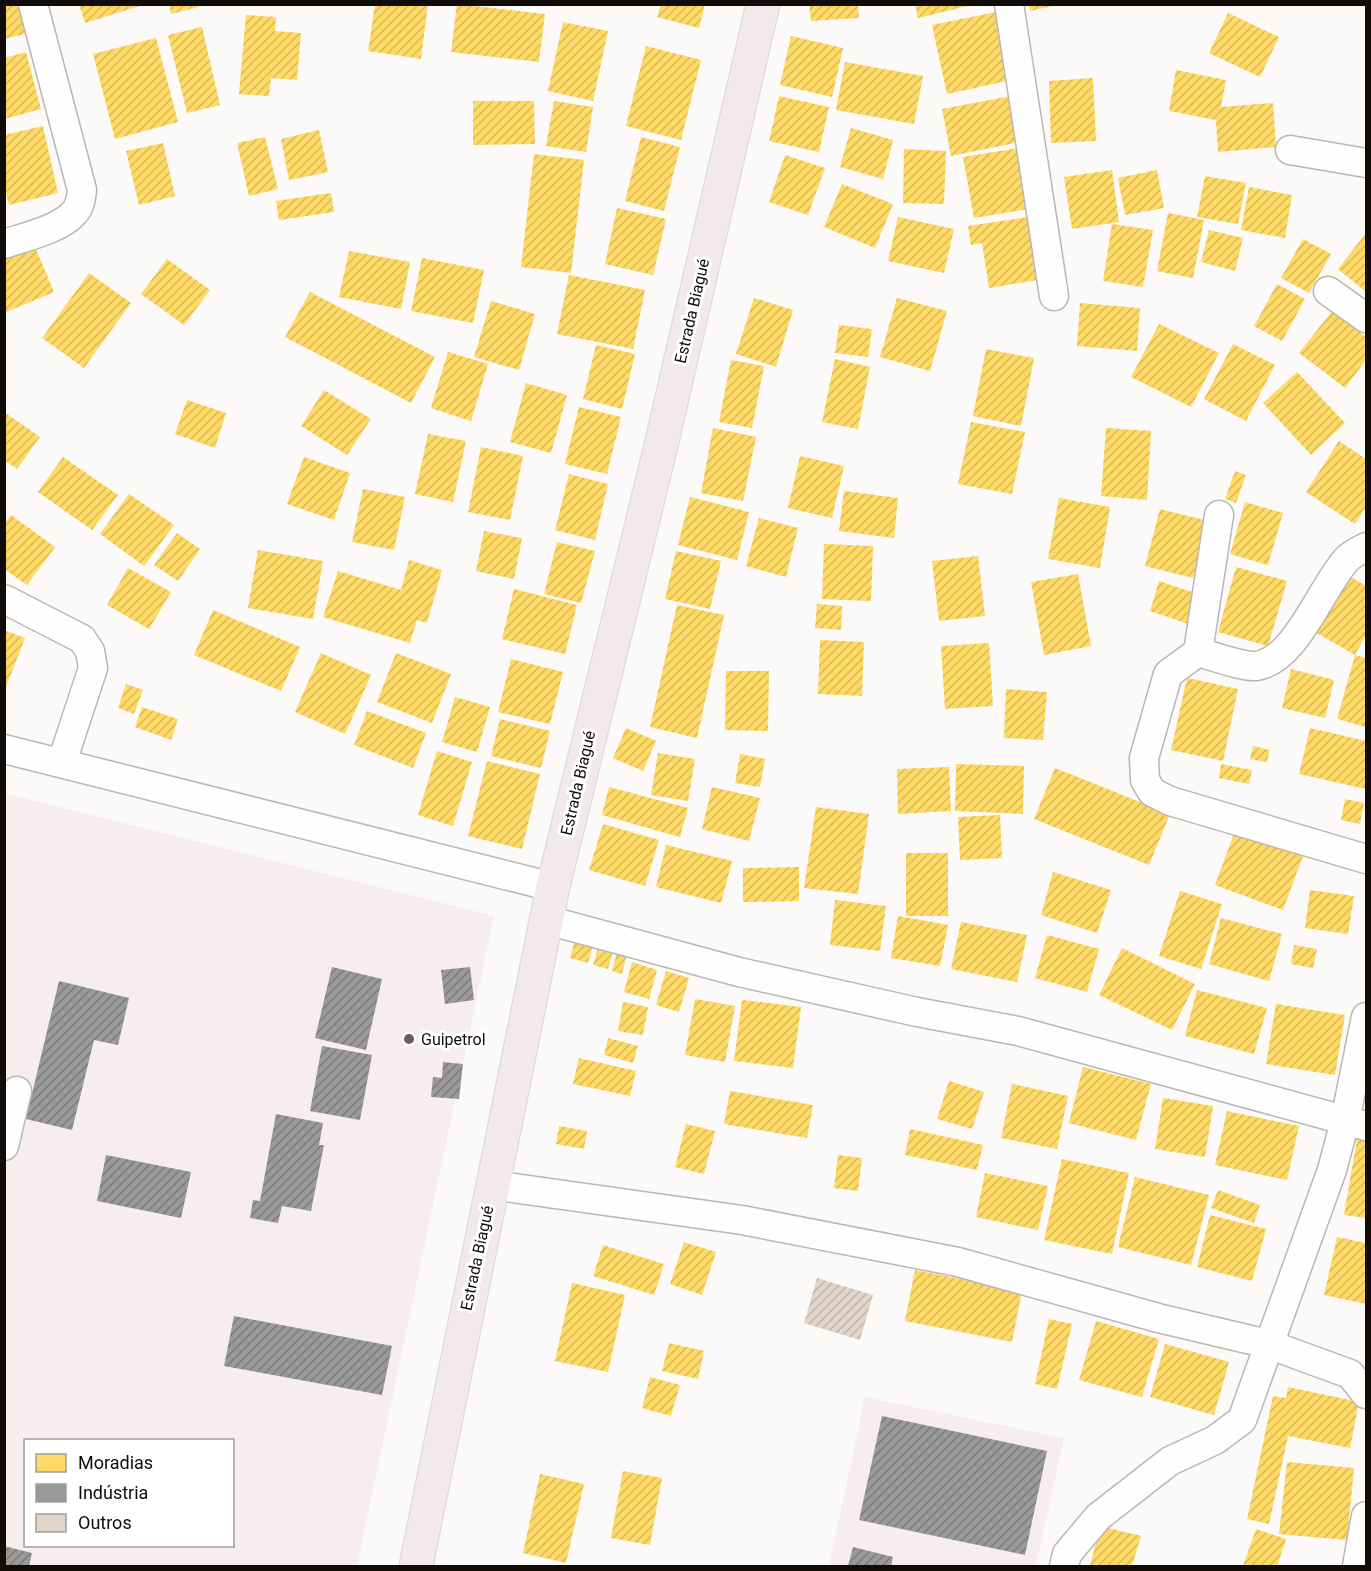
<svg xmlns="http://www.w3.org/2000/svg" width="1371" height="1571" viewBox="0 0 1371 1571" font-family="Roboto,sans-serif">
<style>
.industrial{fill:#f7edef;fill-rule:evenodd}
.homes{fill:url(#homes-hatch)}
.industry{fill:url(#industry-hatch)}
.building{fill:url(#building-hatch)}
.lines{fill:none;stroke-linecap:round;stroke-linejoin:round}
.minor-casing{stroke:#bab6b4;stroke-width:31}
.major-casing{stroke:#d8d6d5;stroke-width:35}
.minor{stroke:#fffefe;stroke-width:28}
.major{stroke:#f3e8eb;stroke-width:33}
.poi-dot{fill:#645f5d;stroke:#fff;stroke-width:2}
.labels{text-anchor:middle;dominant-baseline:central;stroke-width:6;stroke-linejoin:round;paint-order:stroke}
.street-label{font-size:16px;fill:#120c09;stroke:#fff}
.poi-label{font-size:16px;fill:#120c09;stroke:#fff;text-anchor:start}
</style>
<defs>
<pattern id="homes-hatch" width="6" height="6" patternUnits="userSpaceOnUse" patternTransform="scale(1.5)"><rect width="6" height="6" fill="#ffd966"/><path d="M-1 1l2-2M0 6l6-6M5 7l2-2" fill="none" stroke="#dab957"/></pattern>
<pattern id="industry-hatch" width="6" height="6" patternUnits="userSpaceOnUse" patternTransform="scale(1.5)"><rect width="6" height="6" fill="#999"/><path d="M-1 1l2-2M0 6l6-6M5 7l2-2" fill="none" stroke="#7b7b7b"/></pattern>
<pattern id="building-hatch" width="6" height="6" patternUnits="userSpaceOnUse" patternTransform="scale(1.5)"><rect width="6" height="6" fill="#e1d5c9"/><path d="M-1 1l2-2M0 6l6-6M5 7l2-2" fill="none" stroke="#c0b6ab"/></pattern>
</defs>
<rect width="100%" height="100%" fill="#fcfaf9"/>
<path class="industrial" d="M 4,793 L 494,916 L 357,1566 L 5,1566 ZM 26,1440 L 232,1440 L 232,1546 L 26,1546 Z
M 865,1397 L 1064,1438 L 1036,1566 L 829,1566 Z"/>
<path class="homes" d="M 4,4 L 22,4 L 29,33 L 4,39 Z
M 79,4 L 143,4 L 143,5 L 85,23 Z
M 169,4 L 198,4 L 199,7 L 171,14 Z
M 375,4 L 428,4 L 421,59 L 368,51 Z
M 457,4 L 545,14 L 539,62 L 451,52 Z
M 661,4 L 705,4 L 699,28 L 657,17 Z
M 809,4 L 858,4 L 859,18 L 811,21 Z
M 915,4 L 972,4 L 972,5 L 918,18 Z
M 1029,4 L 1057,4 L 1057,5 L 1030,11 Z
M 996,12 L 1011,80 L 947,94 L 932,25 Z
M 1228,13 L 1279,37 L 1260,77 L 1209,53 Z
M 246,15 L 276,17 L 275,31 L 301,33 L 297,80 L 271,78 L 269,96 L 239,94 Z
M 563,22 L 608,31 L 593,101 L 548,91 Z
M 202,27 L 220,105 L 187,113 L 168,35 Z
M 791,36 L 843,48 L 832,97 L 780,85 Z
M 156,38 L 178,122 L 115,139 L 93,54 Z
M 646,46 L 701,60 L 681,140 L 626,126 Z
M 26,52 L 41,109 L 4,119 L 4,58 Z
M 845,62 L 923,76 L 914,124 L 836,110 Z
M 1176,70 L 1226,80 L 1221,107 L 1273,103 L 1276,147 L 1218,152 L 1216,120 L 1169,111 Z
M 1093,78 L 1096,141 L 1051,143 L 1049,81 Z
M 779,96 L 829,107 L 819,152 L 769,141 Z
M 1011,96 L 1020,142 L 951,156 L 942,109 Z
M 473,101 L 534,101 L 535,144 L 473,145 Z
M 554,101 L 593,107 L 586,152 L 546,146 Z
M 43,126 L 58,193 L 9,205 L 4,186 L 4,135 Z
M 851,128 L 893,140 L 883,179 L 840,167 Z
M 319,130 L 328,172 L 289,180 L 281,139 Z
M 265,137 L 278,189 L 249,196 L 237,143 Z
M 641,137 L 680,147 L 664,211 L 625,201 Z
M 163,143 L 175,196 L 139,205 L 126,151 Z
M 1018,148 L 1028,209 L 974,218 L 963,157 Z
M 904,149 L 946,151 L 944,204 L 903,203 Z
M 534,154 L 584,160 L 571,273 L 521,267 Z
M 785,155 L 825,168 L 808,215 L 769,202 Z
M 1112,170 L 1119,222 L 1072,229 L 1064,177 Z
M 1157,170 L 1164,208 L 1125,215 L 1118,178 Z
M 1205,176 L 1246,183 L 1238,224 L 1197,217 Z
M 842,184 L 893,204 L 875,248 L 824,227 Z
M 1249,187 L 1292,195 L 1285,238 L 1241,230 Z
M 331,193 L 334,212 L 279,220 L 276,201 Z
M 617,208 L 666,219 L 653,275 L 605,264 Z
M 1168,213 L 1204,220 L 1193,278 L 1157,271 Z
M 898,217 L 954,229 L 944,273 L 888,261 Z
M 1028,217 L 1037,280 L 989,288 L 982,243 L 971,245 L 968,226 Z
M 1112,224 L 1153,230 L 1143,287 L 1103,281 Z
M 1209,230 L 1243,238 L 1235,271 L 1201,262 Z
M 1366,233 L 1366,292 L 1338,269 Z
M 1303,239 L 1331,254 L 1309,293 L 1281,278 Z
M 35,247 L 54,292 L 4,313 L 4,260 Z
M 349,251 L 410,262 L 401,309 L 339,297 Z
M 422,258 L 484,270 L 473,323 L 411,311 Z
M 167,259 L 210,290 L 184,325 L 141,294 Z
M 89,273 L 131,303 L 84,368 L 42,338 Z
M 569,275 L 645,290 L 633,349 L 557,334 Z
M 1277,284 L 1305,299 L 1282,341 L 1254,326 Z
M 310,292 L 435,357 L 411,403 L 285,337 Z
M 754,298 L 793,310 L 776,367 L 736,354 Z
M 897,298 L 947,311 L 930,371 L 880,357 Z
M 491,301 L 535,314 L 519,370 L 474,357 Z
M 1080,303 L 1140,308 L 1137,351 L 1077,346 Z
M 1333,310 L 1366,337 L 1366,360 L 1345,388 L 1299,353 Z
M 1159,324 L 1219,353 L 1191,407 L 1131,377 Z
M 839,325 L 872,329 L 868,357 L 835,353 Z
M 1233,344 L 1275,365 L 1246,421 L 1204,399 Z
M 596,345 L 635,354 L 622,409 L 583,399 Z
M 986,349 L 1034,358 L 1021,426 L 973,416 Z
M 448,352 L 488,364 L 471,421 L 431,408 Z
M 835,359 L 870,367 L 858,429 L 822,422 Z
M 731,360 L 764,366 L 752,428 L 719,422 Z
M 1297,372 L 1345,423 L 1311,455 L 1263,403 Z
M 526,383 L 567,395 L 551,453 L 510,442 Z
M 324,390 L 371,419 L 347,455 L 301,426 Z
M 187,400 L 226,413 L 215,448 L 175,434 Z
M 579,407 L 621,417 L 607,474 L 565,464 Z
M 4,412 L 40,437 L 17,469 L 4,460 Z
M 971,422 L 1025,432 L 1012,494 L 958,484 Z
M 713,428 L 756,437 L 743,501 L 701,493 Z
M 1106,428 L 1151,431 L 1147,500 L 1101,496 Z
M 428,434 L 466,441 L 453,502 L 415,494 Z
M 1339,441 L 1366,459 L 1366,507 L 1355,524 L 1306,492 Z
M 481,447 L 523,456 L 510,520 L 468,512 Z
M 800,456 L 844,466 L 832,518 L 788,508 Z
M 63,457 L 118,495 L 92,530 L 38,492 Z
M 304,457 L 350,473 L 334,520 L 287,504 Z
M 1235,471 L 1246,475 L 1236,503 L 1225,499 Z
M 569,474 L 608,484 L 595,540 L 555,530 Z
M 363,489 L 405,497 L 394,550 L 352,542 Z
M 844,491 L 898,498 L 894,538 L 839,531 Z
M 129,494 L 174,525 L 144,566 L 100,534 Z
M 690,497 L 749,512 L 737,560 L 678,545 Z
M 1059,498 L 1110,507 L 1100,568 L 1048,559 Z
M 1245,502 L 1283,513 L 1268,565 L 1230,554 Z
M 1160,509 L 1208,521 L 1193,578 L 1145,566 Z
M 11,515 L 55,547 L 27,585 L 4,569 L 4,524 Z
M 759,518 L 798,528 L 786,577 L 746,566 Z
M 484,531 L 522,538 L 514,579 L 476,571 Z
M 177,533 L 200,549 L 178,581 L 154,565 Z
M 557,542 L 595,551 L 581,603 L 544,594 Z
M 824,544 L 873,546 L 871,601 L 822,599 Z
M 258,550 L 323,561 L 313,619 L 248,608 Z
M 676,551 L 721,561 L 710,609 L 665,599 Z
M 978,556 L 985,616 L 939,621 L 932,561 Z
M 409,560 L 442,570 L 427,623 L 417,620 L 410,643 L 323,617 L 338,571 L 401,590 Z
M 1236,567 L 1287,581 L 1268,646 L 1218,632 Z
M 128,568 L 171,592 L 149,629 L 107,605 Z
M 1078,574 L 1091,646 L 1044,655 L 1031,582 Z
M 1346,574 L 1366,586 L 1366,635 L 1355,655 L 1313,631 Z
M 1159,581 L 1201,595 L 1191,625 L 1150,611 Z
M 514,589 L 577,605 L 565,654 L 502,639 Z
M 817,604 L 842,606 L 841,630 L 815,628 Z
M 677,605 L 724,615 L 697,738 L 650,727 Z
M 213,610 L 300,647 L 281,691 L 194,655 Z
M 4,630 L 25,638 L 5,690 L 4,690 Z
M 820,640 L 864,642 L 862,696 L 818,694 Z
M 989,643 L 993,706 L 945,709 L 941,646 Z
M 321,653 L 371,675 L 345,734 L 295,712 Z
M 396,653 L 451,674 L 432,723 L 377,702 Z
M 1355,655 L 1366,658 L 1366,727 L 1337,719 Z
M 511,659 L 563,672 L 550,724 L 498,712 Z
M 1291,669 L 1334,680 L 1325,718 L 1282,708 Z
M 726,671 L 769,671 L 768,731 L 725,730 Z
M 1187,678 L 1238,689 L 1223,761 L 1171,750 Z
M 126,684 L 143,690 L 134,714 L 118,708 Z
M 1006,689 L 1047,692 L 1043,740 L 1004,738 Z
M 455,697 L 490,707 L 477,752 L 442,742 Z
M 142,707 L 178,719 L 171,740 L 135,727 Z
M 367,711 L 426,733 L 413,768 L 354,745 Z
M 500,719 L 550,731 L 541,768 L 491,756 Z
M 626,728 L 656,741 L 643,771 L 613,758 Z
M 1310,728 L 1366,741 L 1366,789 L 1299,774 Z
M 1253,746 L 1270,750 L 1267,762 L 1250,759 Z
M 437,751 L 472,762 L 453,826 L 418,815 Z
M 658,753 L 695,759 L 688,801 L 651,795 Z
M 740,754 L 765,759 L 760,787 L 735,783 Z
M 487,761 L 540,774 L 522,849 L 468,836 Z
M 956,764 L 1024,766 L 1023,814 L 955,811 Z
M 1221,764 L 1252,770 L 1249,784 L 1219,778 Z
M 949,767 L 951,811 L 898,814 L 897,769 Z
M 1055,768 L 1170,814 L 1149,865 L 1034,819 Z
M 609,787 L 688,808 L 680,837 L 602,815 Z
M 712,787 L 760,798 L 749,841 L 702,829 Z
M 1345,799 L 1364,803 L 1360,824 L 1341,820 Z
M 816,807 L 869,814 L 858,894 L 804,888 Z
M 1000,815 L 1002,858 L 960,860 L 958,817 Z
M 603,824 L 659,840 L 645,886 L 589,870 Z
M 1235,831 L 1303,856 L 1283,910 L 1215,885 Z
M 666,845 L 732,861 L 721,903 L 656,887 Z
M 906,853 L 948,853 L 948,916 L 906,916 Z
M 799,867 L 799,901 L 743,902 L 743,868 Z
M 1053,872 L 1111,890 L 1097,933 L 1041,915 Z
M 1310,890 L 1354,896 L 1348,934 L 1305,928 Z
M 1180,891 L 1222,904 L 1201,969 L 1159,956 Z
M 835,900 L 886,906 L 880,951 L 830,945 Z
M 898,916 L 948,925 L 940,966 L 891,958 Z
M 1221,918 L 1282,934 L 1269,981 L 1209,964 Z
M 961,922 L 1027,935 L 1017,982 L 951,969 Z
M 577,932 L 595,937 L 588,963 L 570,958 Z
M 1047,935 L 1099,949 L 1087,992 L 1035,978 Z
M 599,944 L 614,948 L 608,969 L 593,965 Z
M 1294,945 L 1317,949 L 1313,968 L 1291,964 Z
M 1122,948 L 1195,984 L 1172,1030 L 1099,995 Z
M 617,952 L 627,954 L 622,974 L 612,971 Z
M 632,962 L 657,970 L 649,999 L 624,992 Z
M 666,971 L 689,978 L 679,1012 L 656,1005 Z
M 1197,990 L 1267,1008 L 1254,1054 L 1185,1036 Z
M 695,999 L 735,1006 L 725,1062 L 685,1055 Z
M 742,1000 L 801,1007 L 793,1068 L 734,1061 Z
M 623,1002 L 648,1007 L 643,1035 L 618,1031 Z
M 1276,1004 L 1345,1015 L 1335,1075 L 1266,1064 Z
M 608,1038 L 638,1046 L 633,1063 L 604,1055 Z
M 579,1058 L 636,1071 L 630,1096 L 573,1084 Z
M 1083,1067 L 1151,1084 L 1136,1140 L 1069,1123 Z
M 949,1081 L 984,1092 L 972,1129 L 937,1119 Z
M 1012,1084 L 1068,1096 L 1057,1149 L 1001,1138 Z
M 730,1091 L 813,1105 L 807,1138 L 724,1124 Z
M 1163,1098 L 1213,1106 L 1205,1157 L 1155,1149 Z
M 1227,1111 L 1299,1126 L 1287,1180 L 1215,1165 Z
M 686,1124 L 715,1131 L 704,1174 L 675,1167 Z
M 559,1126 L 587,1131 L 584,1149 L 556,1144 Z
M 910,1129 L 983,1145 L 977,1170 L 905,1155 Z
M 1357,1139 L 1366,1141 L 1366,1218 L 1344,1215 Z
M 838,1155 L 862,1158 L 858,1191 L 834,1188 Z
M 1062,1159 L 1129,1173 L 1112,1254 L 1044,1240 Z
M 985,1173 L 1048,1186 L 1038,1230 L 976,1217 Z
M 1135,1177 L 1209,1195 L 1191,1265 L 1118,1247 Z
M 1218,1190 L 1260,1205 L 1254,1223 L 1211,1208 Z
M 1210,1215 L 1266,1229 L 1252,1281 L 1197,1267 Z
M 1337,1237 L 1366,1243 L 1366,1304 L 1324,1295 Z
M 684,1242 L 716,1252 L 702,1295 L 670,1284 Z
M 603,1245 L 664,1264 L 654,1295 L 593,1276 Z
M 915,1270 L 1022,1291 L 1012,1342 L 905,1321 Z
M 572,1283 L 625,1295 L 608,1372 L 555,1361 Z
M 1049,1319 L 1072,1324 L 1057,1389 L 1035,1384 Z
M 1096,1321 L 1159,1339 L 1142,1397 L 1079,1380 Z
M 669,1343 L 704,1351 L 698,1379 L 662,1371 Z
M 1165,1344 L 1229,1362 L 1214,1415 L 1150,1397 Z
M 650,1377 L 680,1385 L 671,1416 L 642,1408 Z
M 1288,1387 L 1359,1402 L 1350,1448 L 1288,1436 L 1269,1524 L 1247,1519 L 1273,1396 L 1286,1398 Z
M 1287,1462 L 1354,1468 L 1347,1540 L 1279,1534 Z
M 623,1471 L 662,1478 L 650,1545 L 611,1538 Z
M 540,1474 L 584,1484 L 566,1563 L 523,1553 Z
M 1100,1526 L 1141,1536 L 1132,1566 L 1090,1566 Z
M 1256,1529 L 1286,1539 L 1277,1566 L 1243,1566 Z"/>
<path class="industry" d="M 332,967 L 382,979 L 366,1050 L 315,1038 Z
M 470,967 L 474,1000 L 445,1004 L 441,970 Z
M 59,981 L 129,998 L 118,1045 L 94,1040 L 72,1130 L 26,1119 Z
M 322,1046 L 372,1055 L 360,1120 L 310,1111 Z
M 443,1062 L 463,1064 L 459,1099 L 431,1097 L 433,1077 L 442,1078 Z
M 276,1114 L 323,1123 L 319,1145 L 324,1145 L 311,1211 L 282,1206 L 278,1223 L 250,1218 L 253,1200 L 260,1201 Z
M 106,1155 L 191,1172 L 181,1218 L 97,1201 Z
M 234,1316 L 392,1346 L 382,1395 L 224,1366 Z
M 882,1416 L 1047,1451 L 1025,1555 L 859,1520 Z
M 4,1546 L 32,1553 L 29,1566 L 4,1566 Z
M 853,1547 L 893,1557 L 891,1566 L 848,1566 Z"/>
<path class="building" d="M 817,1278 L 873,1295 L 860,1340 L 804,1323 Z"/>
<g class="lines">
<defs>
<path id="minor" d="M 1009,4 L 1054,296
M 1290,150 L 1366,163
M 4,244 C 25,237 60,229 74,213 C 80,207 81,198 82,190 L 33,4
M 1328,291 L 1366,318
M 1219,515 L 1198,652 L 1168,674 L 1144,758 L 1145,780 L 1152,792 L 1170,801 L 1366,859
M 4,599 L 82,639 L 90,651 L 93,668 L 62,762
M 1198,652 C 1213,656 1242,667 1256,666 C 1296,661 1321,587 1347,559 C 1352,554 1360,550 1366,547
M 4,749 L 553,887
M 547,920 L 739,972 L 917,1012 L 1018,1031 L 1366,1126
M 4,1146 L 17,1091
M 492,1185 L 742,1220 L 958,1262 L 1158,1318 L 1268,1344 L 1350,1374 L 1366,1394
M 1064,1566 L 1067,1554 L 1098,1517 L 1170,1461 L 1215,1440 L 1242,1420 L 1332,1170 L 1345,1121 L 1366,1017
M 1357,1566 L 1366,1516"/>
<path id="major" d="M 416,1566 L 553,887 L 659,454 L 763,4"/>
</defs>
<use href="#minor" class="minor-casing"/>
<use href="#major" class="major-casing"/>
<use href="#minor" class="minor"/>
<use href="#major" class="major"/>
</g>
<circle class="poi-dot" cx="409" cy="1039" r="6"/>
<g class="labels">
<g class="street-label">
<text transform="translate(692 311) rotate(-77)">Estrada Biagué</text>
<text transform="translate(578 783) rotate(-77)">Estrada Biagué</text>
<text transform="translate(477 1258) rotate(-78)">Estrada Biagué</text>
</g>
<g class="poi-label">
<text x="421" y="1039">Guipetrol</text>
</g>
</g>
<rect width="1371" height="1571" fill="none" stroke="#120c09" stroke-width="12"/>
<rect x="24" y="1439" width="210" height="108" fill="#ffffff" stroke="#a09e9d" stroke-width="1.5"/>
<rect x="36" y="1454" width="30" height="18" fill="#ffd966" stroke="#a09e9d" stroke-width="1.5"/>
<text x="78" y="1469" font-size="18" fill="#120c09">Moradias</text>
<rect x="36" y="1484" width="30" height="18" fill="#999999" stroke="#a09e9d" stroke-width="1.5"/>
<text x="78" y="1499" font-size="18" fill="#120c09">Indústria</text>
<rect x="36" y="1514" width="30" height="18" fill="#e1d5c9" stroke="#a09e9d" stroke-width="1.5"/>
<text x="78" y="1529" font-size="18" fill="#120c09">Outros</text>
</svg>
